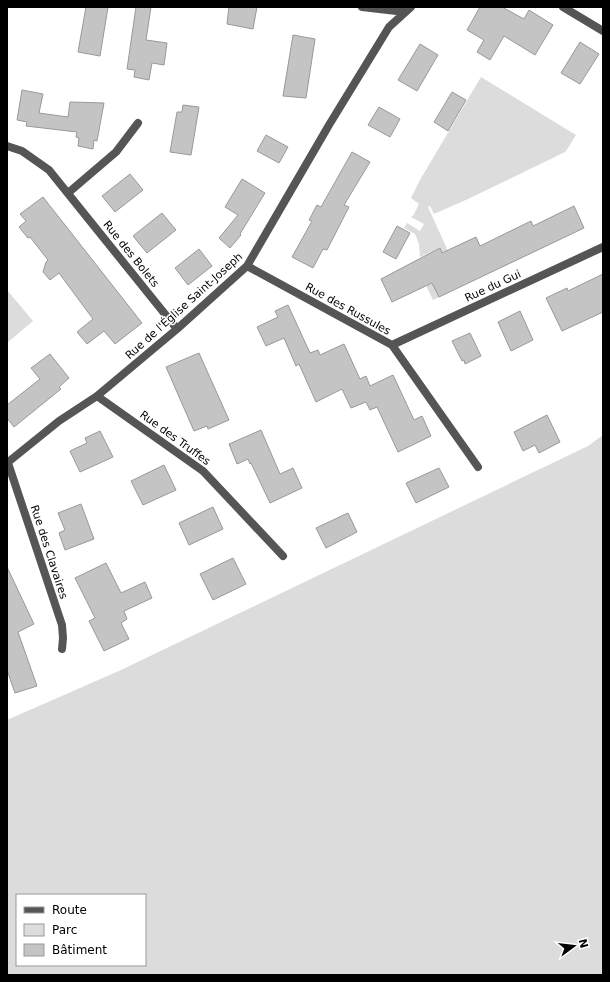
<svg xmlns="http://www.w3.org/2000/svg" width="610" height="982" viewBox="0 0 610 982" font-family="'DejaVu Sans',sans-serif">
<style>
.green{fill:#dcdcdc;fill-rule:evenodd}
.building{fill:#c4c4c4;stroke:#999}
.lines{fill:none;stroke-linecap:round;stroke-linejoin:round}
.minor{stroke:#555;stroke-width:8}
.labels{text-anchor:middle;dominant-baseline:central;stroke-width:3;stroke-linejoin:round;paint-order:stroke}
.street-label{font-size:11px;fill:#000;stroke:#fff}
</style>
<rect width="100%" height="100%" fill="#fff"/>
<path class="green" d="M 481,77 L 576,135 L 566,151 L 563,153 L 468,199 L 434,214 L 430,206 L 428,207 L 448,251 L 442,254 L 439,248 L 420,257 L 419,244 L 415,234 L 404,228 L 407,223 L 420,231 L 424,224 L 411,217 L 413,216 L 419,204 L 411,198 L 420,180 Z
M 424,265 L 439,297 L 433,300 L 420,273 Z
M 7,290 L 33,321 L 7,343 Z
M 603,435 L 603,975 L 7,975 L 7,720 L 121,670 L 588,446 ZM 17,895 L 145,895 L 145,965 L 17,965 Z"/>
<path class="building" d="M 86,7 L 108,7 L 100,56 L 78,52 Z
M 136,7 L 151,7 L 146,40 L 167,43 L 164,65 L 152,63 L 149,80 L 134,77 L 135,70 L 127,69 Z
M 229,7 L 257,7 L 253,29 L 227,24 Z
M 480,7 L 502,7 L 524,19 L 529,10 L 553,25 L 535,55 L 504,36 L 490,60 L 477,52 L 484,40 L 467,30 Z
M 293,35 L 315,39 L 306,98 L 283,96 Z
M 580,42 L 599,54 L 580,84 L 561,73 Z
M 420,44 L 438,55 L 417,91 L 398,80 Z
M 22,90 L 43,94 L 39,113 L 68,117 L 70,102 L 104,103 L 97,141 L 94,140 L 93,149 L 78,146 L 79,138 L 76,137 L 77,132 L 26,126 L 27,122 L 17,120 Z
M 452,92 L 466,100 L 448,131 L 434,122 Z
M 183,105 L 199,107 L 191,155 L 170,152 L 177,112 L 182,112 Z
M 379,107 L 400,119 L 390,137 L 368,125 Z
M 266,135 L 288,147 L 279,163 L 257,151 Z
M 352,152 L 370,162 L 344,205 L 349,207 L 327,250 L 323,249 L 313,268 L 292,257 L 312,221 L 309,220 L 317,205 L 321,207 Z
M 130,174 L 143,190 L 115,212 L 102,196 Z
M 242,179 L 265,193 L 240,234 L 241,235 L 230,248 L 219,238 L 238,215 L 225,207 Z
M 43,197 L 142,323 L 115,344 L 104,331 L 87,344 L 77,332 L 93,319 L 59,273 L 50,280 L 43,272 L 46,262 L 48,260 L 30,237 L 28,238 L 19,227 L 26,221 L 20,214 Z
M 574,206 L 584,228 L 439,297 L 432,283 L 392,302 L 381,279 L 440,248 L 442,253 L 476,237 L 480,246 L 531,221 L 533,226 Z
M 162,213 L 176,230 L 147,253 L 133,236 Z
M 397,226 L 410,233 L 396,259 L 383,252 Z
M 199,249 L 212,266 L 188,285 L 175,268 Z
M 603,274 L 603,312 L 562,331 L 546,298 L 567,288 L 568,291 Z
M 288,305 L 310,353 L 318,350 L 320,355 L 344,344 L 360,379 L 366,376 L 370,386 L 393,375 L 414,420 L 422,416 L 431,436 L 398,452 L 377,407 L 370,410 L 366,402 L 351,408 L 342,389 L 316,402 L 299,364 L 296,366 L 284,338 L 266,346 L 257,327 L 278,317 L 275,311 Z
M 520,311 L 533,340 L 511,351 L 498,322 Z
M 470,333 L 481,356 L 465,364 L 464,360 L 462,361 L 452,341 Z
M 199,353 L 229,420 L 208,429 L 207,426 L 194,431 L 166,367 Z
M 50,354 L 69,378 L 59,387 L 61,389 L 14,427 L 7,418 L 7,405 L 40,379 L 31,368 Z
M 547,415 L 560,442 L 539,453 L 535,445 L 523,451 L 514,432 Z
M 261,430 L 280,474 L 293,468 L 302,488 L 270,503 L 251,463 L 250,464 L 248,459 L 237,464 L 229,444 Z
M 100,431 L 113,457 L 80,472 L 70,451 L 87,443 L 85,438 Z
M 164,465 L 176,490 L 143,505 L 131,481 Z
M 439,468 L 449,487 L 416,503 L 406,483 Z
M 81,504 L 94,539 L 65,550 L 59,533 L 65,530 L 58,513 Z
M 213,507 L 223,529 L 189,545 L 179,523 Z
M 348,513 L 357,532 L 326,548 L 316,528 Z
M 233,558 L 246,584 L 213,600 L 200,574 Z
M 106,563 L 121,593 L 145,582 L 152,598 L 124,611 L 127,619 L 121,623 L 129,639 L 104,651 L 89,621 L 95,618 L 75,578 Z
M 7,567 L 34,624 L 18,632 L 37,686 L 15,693 L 7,670 Z"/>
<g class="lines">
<path class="minor" d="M 362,7 L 405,12
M 563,7 L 603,31
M 7,146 L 22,151 L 49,170 L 177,329
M 68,193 L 116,152 L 138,123
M 247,266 L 392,345 L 478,467
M 392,345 L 603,247
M 97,396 L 203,471 L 283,556
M 7,463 L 59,421 L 97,396 L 177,329 L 247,266 L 329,125 L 389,27 L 411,7
M 8,463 L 62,625 L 63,638 L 62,649"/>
</g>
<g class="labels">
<g class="street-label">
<text transform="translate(131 254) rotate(51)">Rue des Bolets</text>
<text transform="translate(493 286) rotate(-25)">Rue du Gui</text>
<text transform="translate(184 306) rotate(-42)">Rue de l'Église Saint-Joseph</text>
<text transform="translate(348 309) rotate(29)">Rue des Russules</text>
<text transform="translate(175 438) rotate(36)">Rue des Truffes</text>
<text transform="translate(49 552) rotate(72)">Rue des Clavaires</text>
</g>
</g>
<rect width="610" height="982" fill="none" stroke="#000000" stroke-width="16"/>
<rect x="16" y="894" width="130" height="72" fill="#ffffff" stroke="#999999"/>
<rect x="24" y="907" width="20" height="6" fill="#555555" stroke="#999999"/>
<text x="52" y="914" font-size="12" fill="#000000">Route</text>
<rect x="24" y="924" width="20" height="12" fill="#dcdcdc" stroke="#999999"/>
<text x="52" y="934" font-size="12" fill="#000000">Parc</text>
<rect x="24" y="944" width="20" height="12" fill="#c4c4c4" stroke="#999999"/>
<text x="52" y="954" font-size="12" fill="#000000">Bâtiment</text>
<g transform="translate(574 946) rotate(75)" stroke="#ffffff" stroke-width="3" paint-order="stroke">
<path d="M0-3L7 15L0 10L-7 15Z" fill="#000000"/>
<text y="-6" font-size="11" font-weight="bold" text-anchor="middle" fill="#000000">N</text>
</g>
</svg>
